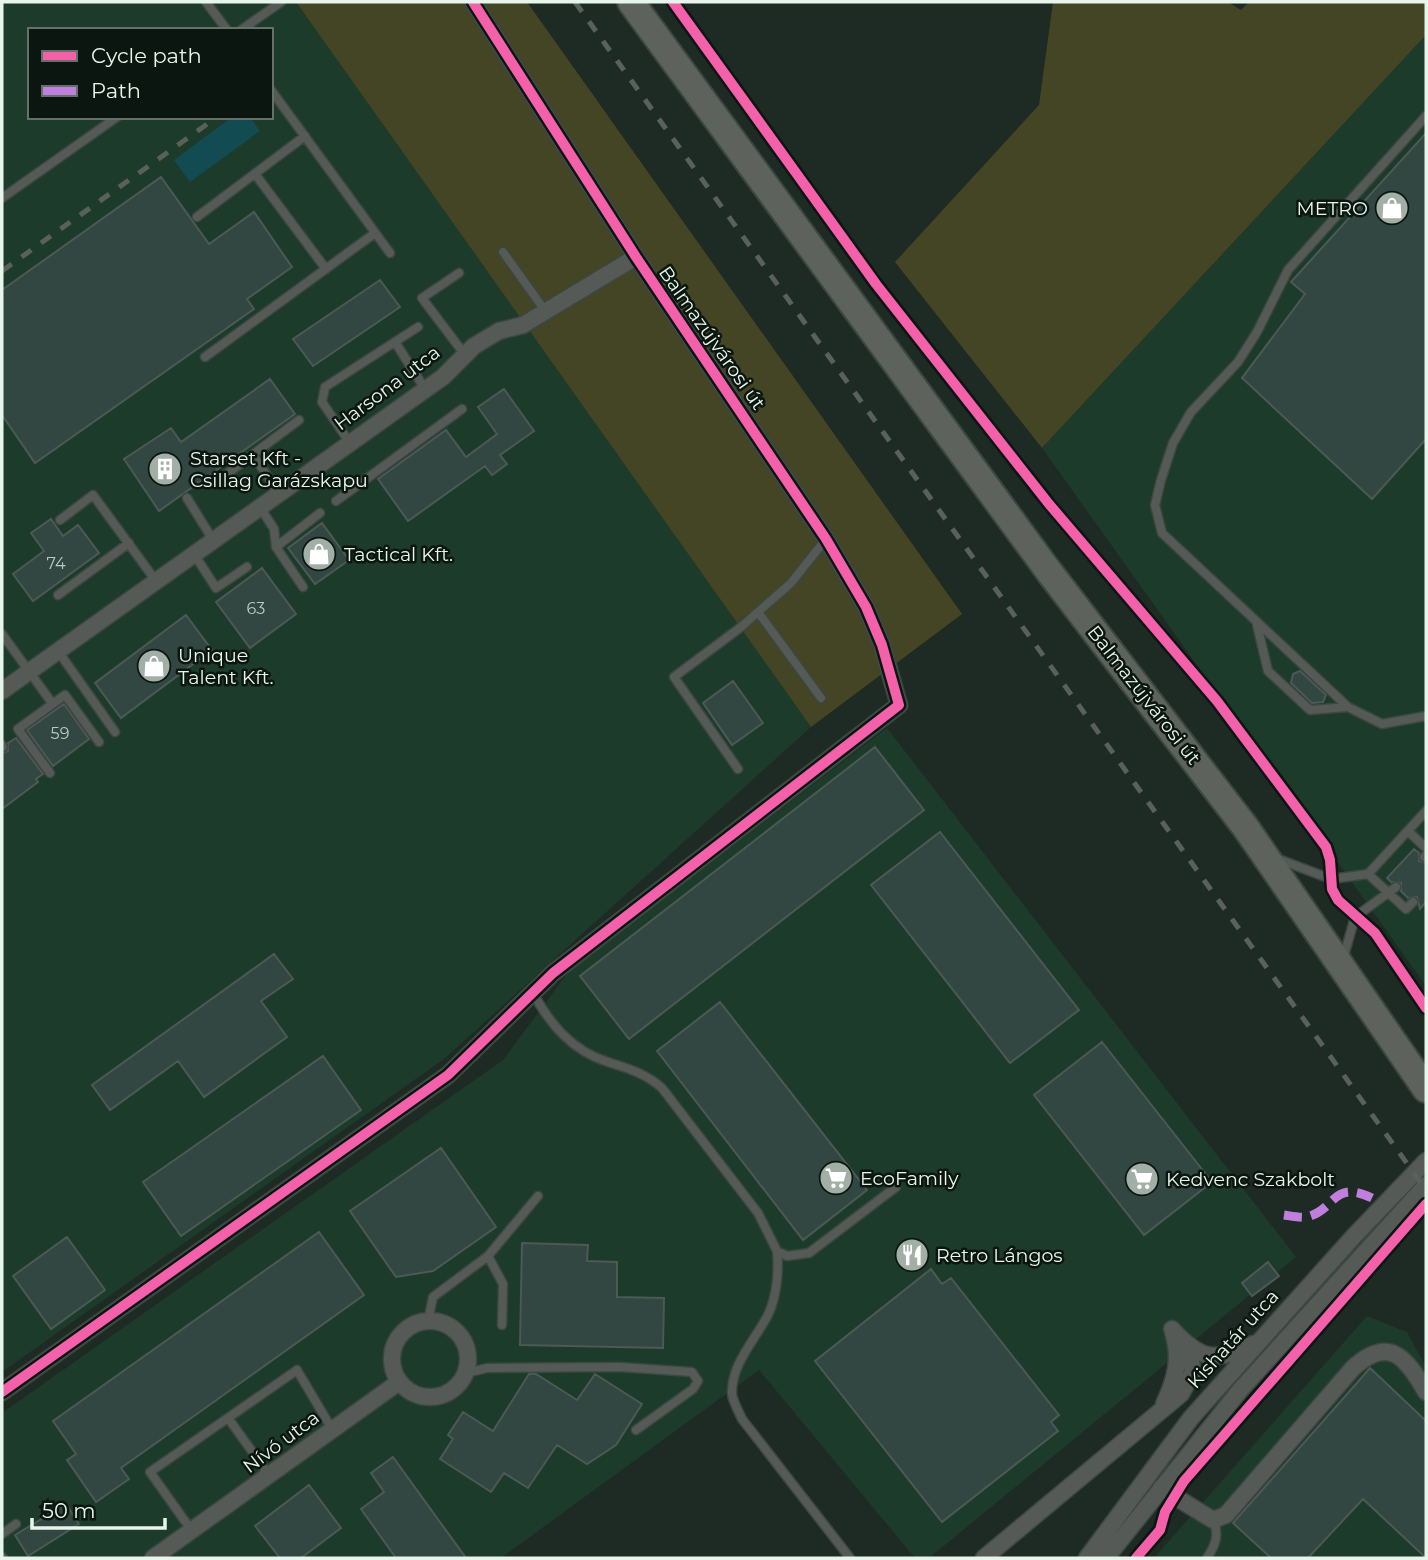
<svg xmlns="http://www.w3.org/2000/svg" width="1428" height="1560" viewBox="0 0 1428 1560" font-family="Montserrat,sans-serif">
<style>
.built{fill:#1c3b2a;fill-rule:evenodd}
.green{fill:#444524}
.water{fill:#124c52}
.building{fill:#324742;stroke:#4c5954;stroke-width:2}
.lines{fill:none;stroke-linecap:round;stroke-linejoin:round}
.lane-casing{stroke:#3b4740;stroke-width:11}
.street-casing{stroke:#3b4740;stroke-width:19}
.primary-casing{stroke:#3b4740;stroke-width:30}
.lane{stroke:#565a56;stroke-width:8}
.street{stroke:#565a56;stroke-width:16}
.primary{stroke:#5e625c;stroke-width:26}
.rail{stroke:#5a615c;stroke-width:5;stroke-dasharray:12 12;stroke-linecap:butt}
.quiet{stroke:#c07fdc;stroke-width:9;stroke-dasharray:18 9;stroke-linecap:butt}
.cycleway-casing{stroke:#0c1610;stroke-width:15}
.cycleway{stroke:#f560ab;stroke-width:10}
.labels{text-anchor:middle;dominant-baseline:central;stroke-width:5;stroke-linejoin:round;paint-order:stroke}
.number-label{font-size:16px;fill:#bacac2}
.poi-label{font-size:19px;fill:#e7f6ec;stroke:#0c1610;text-anchor:start}
.street-label{font-size:19px;fill:#e7f6ec;stroke:#0c1610}
</style>
<rect width="100%" height="100%" fill="#1e2b24"/>
<path class="built" d="M 2,2 L 296,2 L 811,727 L 444,1059 L 2,1372 ZM 30,30 L 271,30 L 271,117 L 30,117 Z
M 1426,35 L 1426,986 L 1042,448 Z
M 887,728 L 1296,1257 L 929,1558 L 915,1558 L 759,1370 L 501,1558 L 2,1558 L 2,1413 L 503,1060 L 569,971 Z
M 1367,1316 L 1407,1332 L 1426,1367 L 1426,1558 L 1154,1558 Z"/>
<path class="green" d="M 296,2 L 527,2 L 962,614 L 811,727 Z
M 1053,2 L 1228,2 L 1241,10 L 1249,2 L 1426,2 L 1426,35 L 1042,448 L 895,262 L 1039,105 Z"/>
<path class="water" d="M 232,117 L 250,117 L 260,131 L 190,182 L 174,160 Z"/>
<path class="building" d="M 1426,133 L 1426,439 L 1372,499 L 1242,378 L 1305,294 L 1291,282 Z
M 161,177 L 209,244 L 254,212 L 292,267 L 247,299 L 254,309 L 35,463 L 2,415 L 2,290 Z
M 380,280 L 400,307 L 313,366 L 293,339 Z
M 270,379 L 295,414 L 159,511 L 124,459 L 171,428 L 181,442 Z
M 504,389 L 534,431 L 500,455 L 507,464 L 492,475 L 485,466 L 408,521 L 378,479 L 446,430 L 466,457 L 497,434 L 478,407 Z
M 51,519 L 63,536 L 78,525 L 99,553 L 33,601 L 13,574 L 44,551 L 31,533 Z
M 322,523 L 349,560 L 315,584 L 288,548 Z
M 262,568 L 296,614 L 250,648 L 216,602 Z
M 186,615 L 212,650 L 121,718 L 95,683 Z
M 1300,671 L 1326,695 L 1323,702 L 1312,703 L 1291,683 L 1293,674 Z
M 733,681 L 763,723 L 732,745 L 703,703 Z
M 64,704 L 89,739 L 53,766 L 27,730 Z
M 16,738 L 43,774 L 36,779 L 38,782 L 2,809 L 2,753 L 8,751 L 8,743 Z
M 875,747 L 924,810 L 629,1039 L 580,976 Z
M 940,832 L 1079,1010 L 1010,1063 L 871,885 Z
M 1414,849 L 1419,853 L 1419,861 L 1426,863 L 1426,902 L 1420,909 L 1417,897 L 1408,898 L 1401,891 L 1401,883 L 1391,882 L 1387,878 Z
M 274,954 L 293,979 L 261,1001 L 287,1037 L 204,1097 L 178,1061 L 110,1110 L 92,1085 Z
M 720,1002 L 867,1190 L 803,1240 L 657,1051 Z
M 1102,1042 L 1212,1182 L 1144,1235 L 1034,1095 Z
M 323,1056 L 361,1110 L 181,1236 L 143,1182 Z
M 441,1148 L 496,1227 L 433,1271 L 396,1277 L 350,1211 Z
M 319,1232 L 364,1295 L 121,1468 L 129,1479 L 96,1502 L 67,1460 L 76,1454 L 53,1421 Z
M 67,1237 L 105,1290 L 51,1329 L 13,1276 Z
M 522,1243 L 588,1245 L 587,1261 L 617,1262 L 617,1297 L 664,1298 L 663,1348 L 520,1345 Z
M 1268,1262 L 1279,1276 L 1252,1296 L 1242,1283 Z
M 931,1269 L 942,1284 L 951,1278 L 1059,1415 L 1051,1422 L 1058,1431 L 942,1522 L 815,1361 Z
M 1370,1368 L 1426,1421 L 1426,1558 L 1363,1499 L 1308,1558 L 1271,1558 L 1233,1523 Z
M 529,1374 L 536,1374 L 577,1400 L 595,1374 L 642,1404 L 616,1445 L 587,1464 L 557,1445 L 528,1488 L 504,1473 L 491,1492 L 440,1459 L 453,1439 L 448,1435 L 463,1412 L 493,1431 Z
M 393,1457 L 466,1558 L 396,1558 L 361,1509 L 384,1492 L 371,1473 Z
M 309,1485 L 341,1528 L 301,1558 L 280,1558 L 255,1526 Z
M 66,1504 L 79,1524 L 28,1556 L 15,1535 Z"/>
<g class="lines">
<defs>
<path id="lane" d="M 206,2 L 227,30
M 241,30 L 281,2
M 271,90 L 390,253
M 1426,116 L 1288,270 L 1257,332 L 1238,362 L 1191,412 L 1173,443 L 1161,480 L 1155,505 L 1162,533 L 1348,707 L 1382,724 L 1426,716
M 255,174 L 326,269
M 2,198 L 117,117
M 197,217 L 305,136
M 503,252 L 546,312
M 459,273 L 422,298 L 465,355
M 395,342 L 425,389
M 205,357 L 375,233
M 350,443 L 322,402 L 325,387 L 418,327
M 253,455 L 279,493
M 224,476 L 299,420
M 187,498 L 213,540
M 336,501 L 462,409
M 260,507 L 274,529 L 276,547 L 303,587
M 60,520 L 93,495 L 156,581
M 276,547 L 320,513
M 194,554 L 216,588 L 247,567
M 58,595 L 129,543
M 758,612 L 821,698
M 1257,625 L 1268,671 L 1310,710 L 1348,707
M 2,634 L 52,703
M 58,651 L 115,732
M 2,745 L 3,747
M 738,769 L 674,677 L 741,627 L 791,583 L 826,539
M 50,773 L 18,729 L 65,695 L 99,742
M 1408,831 L 1426,848
M 1424,857 L 1426,855
M 1278,859 L 1331,879 L 1368,874 L 1426,811
M 1368,874 L 1406,909 L 1413,902
M 1343,959 L 1355,917 L 1396,887
M 533,993 C 550,1024 572,1051 608,1062 C 629,1069 645,1073 662,1088 L 758,1213 L 777,1251 L 787,1256 L 809,1253 L 896,1187
M 777,1251 C 779,1271 777,1296 768,1315 C 755,1340 731,1364 732,1394 C 733,1402 739,1412 742,1419 L 850,1558
M 488,1256 L 503,1284 L 502,1325
M 428,1321 L 433,1297 L 488,1256 L 538,1196
M 466,1373 L 487,1368 L 620,1367 L 692,1372 L 698,1381 L 693,1389 L 636,1430
M 228,1418 L 269,1475
M 192,1531 L 150,1472 L 297,1370 L 332,1429
M 2,1534 L 16,1524
M 2,1557 L 3,1558
M 1207,1558 C 1215,1546 1220,1535 1213,1520"/>
<path id="street" d="M 2,691 L 443,377 L 474,346 L 499,331 L 523,325 L 636,257
M392 1359a38 38 0 1 1 76 0a38 38 0 1 1-76 0Z
M 1172,1329 C 1200,1360 1216,1363 1253,1344
M 2,1392 L 448,1075 L 553,973 L 899,705 L 882,645 L 866,607 L 826,539 L 636,257 L 473,2
M 1164,1404 C 1176,1378 1181,1359 1173,1332
M 1161,1488 L 1213,1520 L 1226,1515 L 1353,1368 C 1389,1335 1406,1357 1426,1392
M 153,1558 L 399,1382
M 984,1558 L 1181,1394 L 1193,1372 L 1188,1346
M 1087,1558 L 1191,1418 L 1354,1236 L 1426,1161
M 1106,1558 L 1241,1389 L 1426,1185"/>
<path id="primary" d="M 631,2 L 1047,569 L 1246,828 L 1426,1089"/>
</defs>
<use href="#lane" class="lane-casing"/>
<use href="#street" class="street-casing"/>
<use href="#primary" class="primary-casing"/>
<use href="#lane" class="lane"/>
<use href="#street" class="street"/>
<use href="#primary" class="primary"/>
<path class="rail" d="M 575,2 L 1426,1190
M 2,271 L 217,117"/>
<path class="quiet" d="M 1284,1215 C 1291,1216 1301,1218 1307,1217 C 1336,1210 1332,1179 1372,1198"/>
<defs>
<path id="cycleway" d="M 673,2 L 876,284 L 1049,504 L 1217,701 L 1326,847 L 1330,860 L 1332,889 L 1338,900 L 1375,933 L 1426,1008
M 2,1392 L 448,1075 L 553,973 L 899,705 L 882,645 L 866,607 L 826,539 L 636,257 L 473,2
M 1136,1558 L 1160,1530 L 1165,1512 L 1184,1481 L 1426,1204"/>
</defs>
<use href="#cycleway" class="cycleway-casing"/>
<use href="#cycleway" class="cycleway"/>
</g>
<defs>
<symbol id="shop-disc" viewBox="-11 -11 22 22"><circle r="9.5" fill="#a1afa6" stroke="#0c1610"/><path d="M-5-2.5h2.3a2.7 3.5 0 0 1 5.4 0H5L5.5 6h-11ZM-1.5-2.5h3a1.5 2.3 0 0 0-3 0Z" fill="#fff"/></symbol>
<symbol id="building-disc" viewBox="-11 -11 22 22"><circle r="9.5" fill="#a1afa6" stroke="#0c1610"/><path d="M-4-6H4V6H1V3H-1V6H-4ZM-2.5-4.3h1.7v1.8h-1.7ZM.8-4.3h1.7v1.8H.8ZM-2.5-1h1.7V.8h-1.7ZM.8-1h1.7V.8H.8Z" fill="#fff"/></symbol>
<symbol id="supermarket-disc" viewBox="-11 -11 22 22"><circle r="9.5" fill="#a1afa6" stroke="#0c1610"/><path d="M-6-5.5h2.5l.6 2H6L4.5 2H-2.5L-4.4-4H-6ZM-1.5 3.2a1.3 1.3 0 1 0 .1 0ZM3 3.2a1.3 1.3 0 1 0 .1 0Z" fill="#fff"/></symbol>
<symbol id="restaurant-disc" viewBox="-11 -11 22 22"><circle r="9.5" fill="#a1afa6" stroke="#0c1610"/><path d="M-5-6h1v4h1v-4h1v4h1v-4h1v5L-1.5 .5V6h-2V.5L-5-1ZM5-6V6H3V1.5H1.5Q1.5-4 5-6Z" fill="#fff"/></symbol>
</defs>
<g fill-rule="evenodd">
<use href="#shop-disc" x="1373" y="189" width="38" height="38"/>
<use href="#building-disc" x="146" y="450" width="38" height="38"/>
<use href="#shop-disc" x="300" y="535" width="38" height="38"/>
<use href="#shop-disc" x="135" y="647" width="38" height="38"/>
<use href="#supermarket-disc" x="817" y="1159" width="38" height="38"/>
<use href="#supermarket-disc" x="1123" y="1160" width="38" height="38"/>
<use href="#restaurant-disc" x="893" y="1236" width="38" height="38"/>
</g>
<g class="labels">
<g class="number-label">
<text x="56" y="563">74</text>
<text x="256" y="608">63</text>
<text x="60" y="733">59</text>
</g>
<g class="poi-label">
<text x="1368" y="208" text-anchor="end">METRO</text>
<text x="190" y="458">Starset Kft -<tspan x="190" dy="22">Csillag Garázskapu</tspan></text>
<text x="344" y="554">Tactical Kft.</text>
<text x="178" y="655">Unique<tspan x="178" dy="22">Talent Kft.</tspan></text>
<text x="860" y="1178">EcoFamily</text>
<text x="1166" y="1179">Kedvenc Szakbolt</text>
<text x="936" y="1255">Retro Lángos</text>
</g>
<g class="street-label">
<text transform="translate(712 338) rotate(55)">Balmazújvárosi út</text>
<text transform="translate(387 388) rotate(-37)">Harsona utca</text>
<text transform="translate(1144 695) rotate(52)">Balmazújvárosi út</text>
<text transform="translate(1233 1339) rotate(-48)">Kishatár utca</text>
<text transform="translate(281 1442) rotate(-37)">Nívó utca</text>
</g>
</g>
<rect width="1428" height="1560" fill="none" stroke="#e7f6ec" stroke-width="7"/>
<rect x="28" y="28" width="245" height="91" fill="#0c1610" stroke="#647068" stroke-width="2"/>
<rect x="42" y="51" width="35" height="10" fill="#f560ab" stroke="#647068" stroke-width="2"/>
<text x="91" y="63" font-size="21" fill="#e7f6ec">Cycle path</text>
<rect x="42" y="86" width="35" height="10" fill="#c07fdc" stroke="#647068" stroke-width="2"/>
<text x="91" y="98" font-size="21" fill="#e7f6ec">Path</text>
<path d="M32 1518v10h133v-10" fill="none" stroke="#e7f6ec" stroke-width="3.5"/>
<text x="42" y="1518" font-size="21" fill="#e7f6ec" stroke="#0c1610" stroke-width="5" paint-order="stroke">50 m</text>
</svg>
